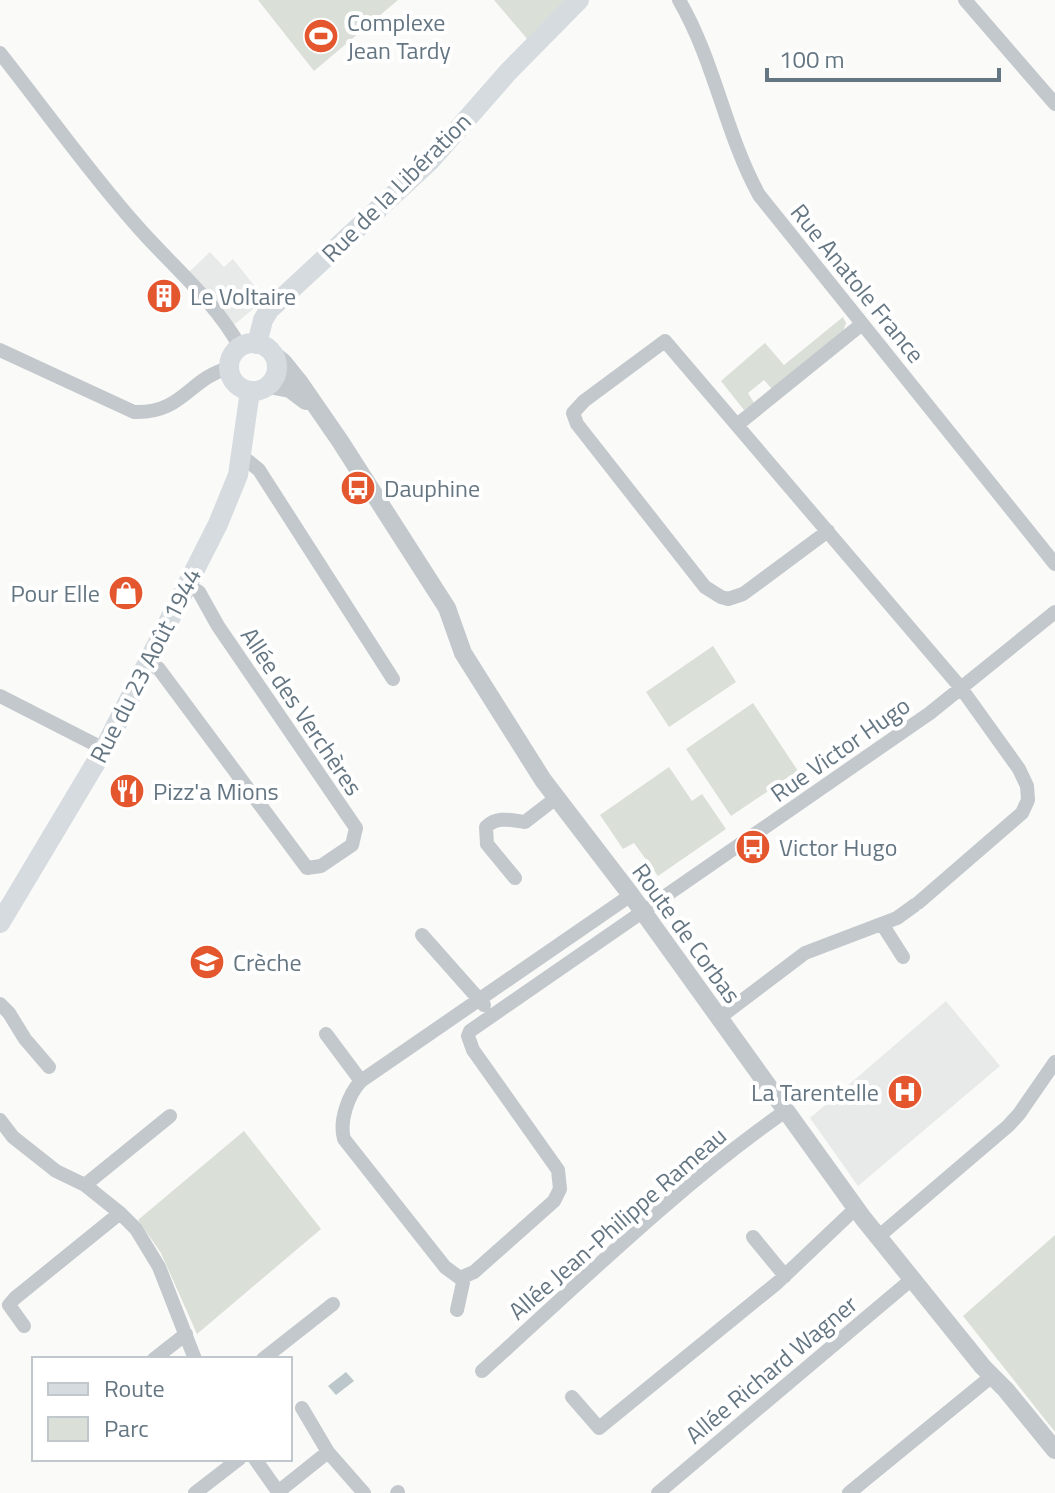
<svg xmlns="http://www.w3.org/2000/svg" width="1055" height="1493" viewBox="0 0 1055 1493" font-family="'Titillium Web',sans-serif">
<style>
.built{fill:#e8e9e9}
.green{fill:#dadfd7}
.water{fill:#bbc7cb}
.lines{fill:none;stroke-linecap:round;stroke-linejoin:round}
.minor{stroke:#c3c8cc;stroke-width:14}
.tertiary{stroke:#c3c8cc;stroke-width:18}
.secondary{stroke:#d6dbdf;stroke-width:20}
.labels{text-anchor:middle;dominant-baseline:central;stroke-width:8;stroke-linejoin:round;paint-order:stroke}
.poi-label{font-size:24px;fill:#657683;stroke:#fff;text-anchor:start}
.street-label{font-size:24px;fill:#657683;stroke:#fff}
</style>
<rect width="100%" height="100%" fill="#fafaf8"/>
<path class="built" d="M 210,252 L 224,267 L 233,259 L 265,299 L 235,324 L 189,272 Z
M 946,1001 L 1000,1066 L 858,1186 L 810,1118 Z"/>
<path class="green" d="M 258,0 L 398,0 L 314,71 Z
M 494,0 L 569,0 L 529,41 Z
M 843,317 L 846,323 L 842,334 L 772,389 L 764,380 L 748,393 L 754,403 L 744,410 L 721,381 L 765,343 L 784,365 Z
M 713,646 L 736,682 L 669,727 L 646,692 Z
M 753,703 L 798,771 L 731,816 L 686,749 Z
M 669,767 L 692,801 L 702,794 L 726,829 L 658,876 L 634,843 L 623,849 L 600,815 Z
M 244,1131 L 321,1229 L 197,1334 L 161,1253 L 138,1220 Z
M 1055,1235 L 1055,1432 L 963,1316 Z"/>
<path class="water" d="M 346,1372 L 354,1381 L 336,1395 L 328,1386 Z"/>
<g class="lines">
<path class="minor" d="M 679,0 C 715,62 725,133 759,195 L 1055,564
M 965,0 L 1055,104
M 0,53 C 46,111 88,171 137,226 C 172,266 215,301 240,347
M 0,350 L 134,412 C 183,414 189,378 229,368
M 737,425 L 862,324
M 242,456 L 259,470 L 393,679
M 828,531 L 743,594 L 728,599 L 721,597 L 705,587 L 577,424 L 573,413 L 584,401 L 665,341 L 961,688 L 1019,769 L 1027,786 L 1028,800 L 1022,813 L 918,903
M 148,659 L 159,669 L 307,868 L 321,866 L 352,845 L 356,828 L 218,626 L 199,592 L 187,584
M 0,696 L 104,749
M 515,878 L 487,844 L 486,827 C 497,816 510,820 525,822 L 556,798
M 631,895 L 361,1081 C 348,1095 339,1121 344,1139 L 445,1267 L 460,1278 L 474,1272 L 554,1201 L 560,1189 L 558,1170 L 473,1050 L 468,1036 L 470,1031 L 930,713 L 1055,612
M 882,924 L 903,957
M 422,935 L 484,1005
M 0,1004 L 9,1013 L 25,1039 L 49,1067
M 719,1018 L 805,953 L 897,918 L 915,905
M 326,1034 L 361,1081
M 0,1120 L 13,1137 L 56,1171 L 85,1185 L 120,1213 L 136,1229 L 159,1267 L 195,1359
M 85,1185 L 170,1116
M 753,1237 L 785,1276
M 878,1237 L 1008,1126 L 1019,1114 L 1055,1062
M 457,1310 L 464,1278
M 24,1326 L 9,1305 L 15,1298 L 120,1213
M 154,1359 L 186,1334
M 263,1359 L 333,1304
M 482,1371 C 580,1283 676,1188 784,1112
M 572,1397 L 599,1428 L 777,1283 L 856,1208
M 302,1408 L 328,1452 L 364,1493
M 255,1459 L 279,1493
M 278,1492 L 328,1452
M 195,1493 L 239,1459
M 397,1493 L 398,1492
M 658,1493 L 912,1279
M 849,1493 L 992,1376"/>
<path class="tertiary" d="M 273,354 L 284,363 L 300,383 L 340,441 L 447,608 L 463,653 L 543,780 L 631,895 L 863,1218 L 983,1367 L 1006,1390 L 1055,1450
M 269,385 L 290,389 L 306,401"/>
<path class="secondary" d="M229 367a24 24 0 1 1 48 0a24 24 0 1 1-48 0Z
M 257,344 L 263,320 L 269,310 L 430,161 L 508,72 L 579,0
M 0,923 L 104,749 L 218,524 L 238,475 L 250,391"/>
</g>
<defs>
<symbol id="stadium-disc" viewBox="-11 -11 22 22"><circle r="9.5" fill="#e4572e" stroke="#fff"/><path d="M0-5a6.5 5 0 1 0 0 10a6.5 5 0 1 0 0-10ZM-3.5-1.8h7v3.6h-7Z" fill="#fff"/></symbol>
<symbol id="building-disc" viewBox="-11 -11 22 22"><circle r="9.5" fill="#e4572e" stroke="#fff"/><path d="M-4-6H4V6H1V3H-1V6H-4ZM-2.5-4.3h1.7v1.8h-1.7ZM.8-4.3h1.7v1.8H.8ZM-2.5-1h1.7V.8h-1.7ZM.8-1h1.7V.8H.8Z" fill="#fff"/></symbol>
<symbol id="bus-disc" viewBox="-11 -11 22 22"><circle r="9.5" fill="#e4572e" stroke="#fff"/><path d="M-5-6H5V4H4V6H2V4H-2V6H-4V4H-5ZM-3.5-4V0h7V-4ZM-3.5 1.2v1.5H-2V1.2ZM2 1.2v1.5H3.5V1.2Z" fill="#fff"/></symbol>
<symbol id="shop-disc" viewBox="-11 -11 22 22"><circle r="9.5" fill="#e4572e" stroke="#fff"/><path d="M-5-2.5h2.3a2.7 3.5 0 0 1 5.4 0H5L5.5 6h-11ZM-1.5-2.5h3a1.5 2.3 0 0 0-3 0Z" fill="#fff"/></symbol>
<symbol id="restaurant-disc" viewBox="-11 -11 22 22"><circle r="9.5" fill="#e4572e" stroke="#fff"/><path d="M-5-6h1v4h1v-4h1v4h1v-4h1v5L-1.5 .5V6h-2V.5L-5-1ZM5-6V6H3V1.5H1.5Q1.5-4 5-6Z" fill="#fff"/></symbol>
<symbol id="school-disc" viewBox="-11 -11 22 22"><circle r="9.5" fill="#e4572e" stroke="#fff"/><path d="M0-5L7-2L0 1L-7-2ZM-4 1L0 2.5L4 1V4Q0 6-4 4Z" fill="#fff"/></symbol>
<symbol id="hospital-disc" viewBox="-11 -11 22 22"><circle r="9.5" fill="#e4572e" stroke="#fff"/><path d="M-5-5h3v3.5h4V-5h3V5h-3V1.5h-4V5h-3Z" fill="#fff"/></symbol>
</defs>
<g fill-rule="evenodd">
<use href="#stadium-disc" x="301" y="16" width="40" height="40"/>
<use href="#building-disc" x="144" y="276" width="40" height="40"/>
<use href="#bus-disc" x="338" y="468" width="40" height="40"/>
<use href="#shop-disc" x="106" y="573" width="40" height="40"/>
<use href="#restaurant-disc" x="107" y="771" width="40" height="40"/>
<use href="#bus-disc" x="733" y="827" width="40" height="40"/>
<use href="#school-disc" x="187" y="942" width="40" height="40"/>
<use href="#hospital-disc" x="885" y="1072" width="40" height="40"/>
</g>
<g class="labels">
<g class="poi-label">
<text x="347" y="22">Complexe<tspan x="347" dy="28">Jean Tardy</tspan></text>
<text x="190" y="296">Le Voltaire</text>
<text x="384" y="488">Dauphine</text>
<text x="100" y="593" text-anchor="end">Pour Elle</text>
<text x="153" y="791">Pizz'a Mions</text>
<text x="779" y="847">Victor Hugo</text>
<text x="233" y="962">Crèche</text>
<text x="879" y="1092" text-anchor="end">La Tarentelle</text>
</g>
<g class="street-label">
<text transform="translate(396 187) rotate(-45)">Rue de la Libération</text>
<text transform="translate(858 283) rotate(51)">Rue Anatole France</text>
<text transform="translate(145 665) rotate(-63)">Rue du 23 Août 1944</text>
<text transform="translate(302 711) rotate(56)">Allée des Verchères</text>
<text transform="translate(840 749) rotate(-35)">Rue Victor Hugo</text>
<text transform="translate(687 933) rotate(54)">Route de Corbas</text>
<text transform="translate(617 1223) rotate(-41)">Allée Jean-Philippe Rameau</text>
<text transform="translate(771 1369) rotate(-40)">Allée Richard Wagner</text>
</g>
</g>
<rect x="32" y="1357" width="260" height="104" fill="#ffffff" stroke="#c1c8cd" stroke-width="2"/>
<rect x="48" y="1383" width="40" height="12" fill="#d6dbdf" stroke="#c1c8cd" stroke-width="2"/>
<text x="104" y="1397" font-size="24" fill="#657683">Route</text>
<rect x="48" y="1417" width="40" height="24" fill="#dadfd7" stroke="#c1c8cd" stroke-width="2"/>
<text x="104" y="1437" font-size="24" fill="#657683">Parc</text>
<path d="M767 68v12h232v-12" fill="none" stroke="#657683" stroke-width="4"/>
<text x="779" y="68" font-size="24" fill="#657683" stroke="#ffffff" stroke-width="6" paint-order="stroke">100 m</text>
</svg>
